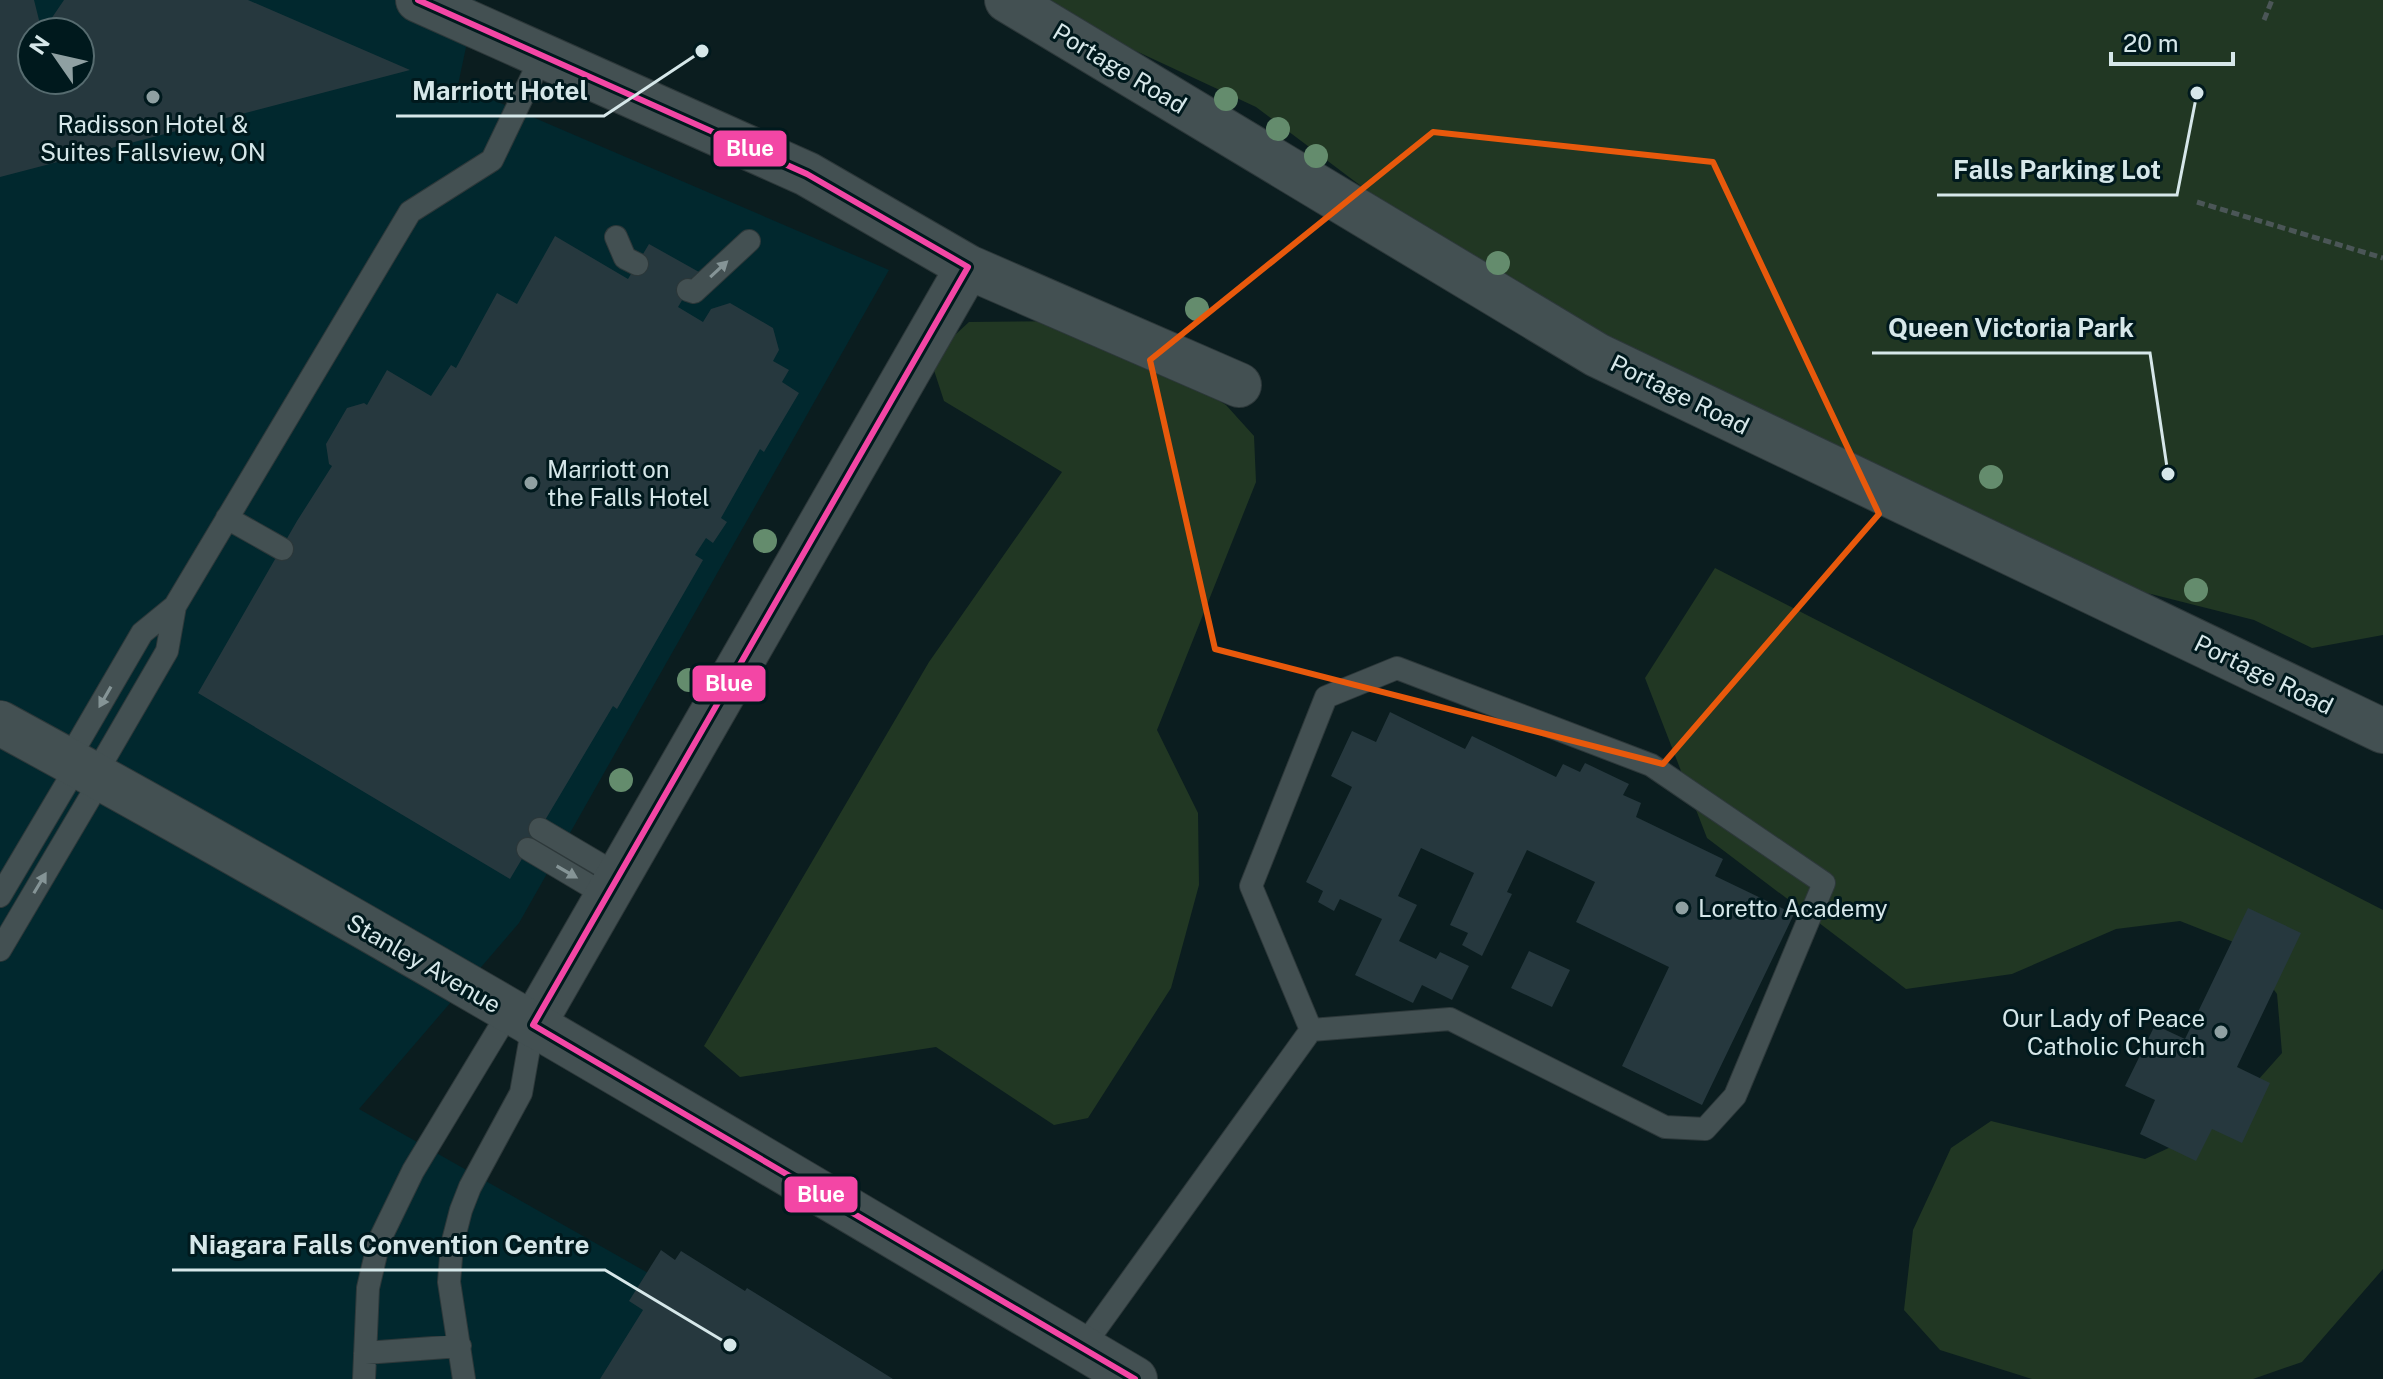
<svg xmlns="http://www.w3.org/2000/svg" width="2383" height="1379" viewBox="0 0 2383 1379" font-family="'Public Sans',sans-serif">
<style>
.built{fill:#01282e;fill-rule:evenodd}
.green{fill:#213723}
.building{fill:#26383e}
.lines{fill:none;stroke-linecap:round;stroke-linejoin:round}
.service-casing{stroke:#2d383a;stroke-width:24}
.minor-casing{stroke:#2d383a;stroke-width:46}
.secondary-casing{stroke:#2d383a;stroke-width:46}
.path{stroke:#4b5657;stroke-width:5;stroke-dasharray:8 4;stroke-linecap:butt}
.service{stroke:#435052;stroke-width:22}
.minor{stroke:#435052;stroke-width:44}
.secondary{stroke:#435052;stroke-width:44}
.bus-1-casing{stroke:#00191d;stroke-width:12}
.bus-1{stroke:#f346a5;stroke-width:6}
.tree{fill:#648c6d}
.oneway{fill:#859496}
.marked{fill:none;stroke:#e8590c;stroke-width:6;stroke-linejoin:round}
.poi-dot{fill:#8fa0a2;stroke:#00191d;stroke-width:3}
.labels{text-anchor:middle;dominant-baseline:central;stroke-width:6;stroke-linejoin:round;paint-order:stroke}
.street-label{font-size:24px;fill:#d6e7e9;stroke:#00191d}
.poi-label{font-size:24px;fill:#d6e7e9;stroke:#00191d;text-anchor:start}
.leader{fill:none;stroke:#d6e7e9;stroke-width:3}
.callout-dot{fill:#d6e7e9;stroke:#00191d;stroke-width:3}
.callout-label{font-size:26px;text-anchor:middle;font-weight:bold;fill:#d6e7e9;stroke:#00191d;stroke-width:6;stroke-linejoin:round;paint-order:stroke}
.line-badge{stroke:#00191d;stroke-width:3}
.badge-label{font-size:22px;text-anchor:middle;font-weight:bold;fill:#fff}
</style>
<rect width="100%" height="100%" fill="#0b1d1f"/>
<path class="built" d="M 0,0 L 476,0 L 458,85 L 889,270 L 519,923 L 359,1109 L 835,1379 L 0,1379 ZM 32,32 L 80,32 L 80,80 L 32,80 Z"/>
<path class="green" d="M 1050,0 L 2383,0 L 2383,635 L 2312,648 L 2254,620 L 2040,566 L 1499,290 L 1256,107 L 1121,44 Z
M 1087,321 L 1226,405 L 1254,436 L 1256,482 L 1157,730 L 1198,813 L 1199,885 L 1171,988 L 1088,1118 L 1054,1125 L 936,1047 L 740,1077 L 704,1046 L 929,662 L 1062,472 L 944,401 L 930,358 L 969,322 Z
M 1715,568 L 2383,910 L 2383,1269 L 2302,1362 L 2253,1379 L 2032,1379 L 1940,1350 L 1904,1310 L 1913,1230 L 1951,1148 L 1991,1121 L 2145,1159 L 2218,1125 L 2282,1053 L 2277,994 L 2241,945 L 2180,921 L 2116,929 L 2012,974 L 1906,989 L 1707,838 L 1645,678 Z"/>
<path class="building" d="M 0,0 L 34,0 L 42,32 L 32,32 L 32,80 L 80,80 L 80,32 L 51,32 L 49,22 L 64,0 L 248,0 L 410,70 L 0,177 Z
M 555,236 L 628,279 L 649,244 L 699,272 L 678,307 L 703,322 L 711,309 L 730,303 L 773,328 L 779,350 L 773,361 L 789,370 L 782,382 L 799,393 L 764,452 L 760,449 L 721,518 L 727,522 L 713,543 L 706,538 L 695,555 L 703,560 L 617,709 L 613,706 L 510,879 L 198,693 L 297,521 L 332,466 L 329,464 L 326,444 L 347,408 L 364,403 L 367,405 L 387,370 L 431,396 L 451,365 L 456,368 L 497,293 L 517,304 Z
M 1390,712 L 1465,749 L 1472,736 L 1556,777 L 1563,764 L 1580,772 L 1585,763 L 1629,784 L 1623,795 L 1641,803 L 1636,817 L 1723,859 L 1715,876 L 1794,914 L 1702,1105 L 1622,1066 L 1669,967 L 1576,922 L 1595,882 L 1527,850 L 1507,892 L 1512,894 L 1482,956 L 1462,945 L 1468,933 L 1450,925 L 1474,873 L 1421,848 L 1398,896 L 1417,905 L 1399,941 L 1436,959 L 1440,952 L 1469,966 L 1452,1000 L 1422,985 L 1413,1003 L 1355,975 L 1382,919 L 1340,899 L 1334,911 L 1318,902 L 1323,891 L 1306,882 L 1352,787 L 1331,776 L 1352,731 L 1376,742 Z
M 2248,908 L 2301,933 L 2237,1067 L 2270,1083 L 2242,1143 L 2212,1129 L 2196,1161 L 2140,1134 L 2155,1100 L 2125,1086 L 2155,1025 L 2185,1039 Z
M 1529,951 L 1570,970 L 1552,1007 L 1511,988 Z
M 661,1250 L 675,1260 L 681,1251 L 745,1291 L 747,1288 L 893,1379 L 600,1379 L 643,1310 L 629,1301 Z"/>
<g class="lines">
<defs>
<path id="service" d="M 616,237 L 625,258 L 637,264
M 688,290 L 694,292 L 749,241
M 227,518 L 282,549
M 175,606 L 410,212 L 492,160 L 542,56
M 68,760 L 142,633 L 175,606 L 167,651 L 95,775
M 540,829 L 618,875
M 528,849 L 607,896
M 0,896 L 77,766
M 0,950 L 101,779
M 1082,1348 L 1311,1030 L 1251,886 L 1326,697 L 1397,668 L 1651,765 L 1824,883 L 1735,1096 L 1705,1129 L 1665,1127 L 1450,1019 L 1311,1030
M 365,1353 L 460,1346
M 364,1379 L 368,1288 L 379,1241 L 413,1171 L 509,1012
M 464,1379 L 449,1282 L 452,1245 L 461,1210 L 470,1187 L 521,1093 L 533,1025"/>
<path id="minor" d="M 418,0 L 807,174 L 968,267 L 1239,385
M 533,1025 L 968,267"/>
<path id="secondary" d="M 1007,0 L 1597,355 L 2383,731
M 0,723 C 384,932 759,1157 1135,1379"/>
</defs>
<use href="#service" class="service-casing"/>
<use href="#minor" class="minor-casing"/>
<use href="#secondary" class="secondary-casing"/>
<path class="path" d="M 2264,20 L 2272,0
M 2197,202 L 2383,258"/>
<use href="#service" class="service"/>
<use href="#minor" class="minor"/>
<use href="#secondary" class="secondary"/>
<defs>
<path id="bus-1" d="M 418,0 L 807,174 L 968,267 L 533,1025 L 1135,1379"/>
</defs>
<use href="#bus-1" class="bus-1-casing"/>
<use href="#bus-1" class="bus-1"/>
</g>
<g class="tree">
<circle cx="1226" cy="99" r="12"/>
<circle cx="1278" cy="129" r="12"/>
<circle cx="1316" cy="156" r="12"/>
<circle cx="1498" cy="263" r="12"/>
<circle cx="1197" cy="309" r="12"/>
<circle cx="1991" cy="477" r="12"/>
<circle cx="765" cy="541" r="12"/>
<circle cx="2196" cy="590" r="12"/>
<circle cx="689" cy="680" r="12"/>
<circle cx="621" cy="780" r="12"/>
</g>
<defs><path id="oneway-solid" d="M-6-.8H1V-3.2L6.5 0L1 3.2V.8H-6Z" transform="scale(2)"/></defs>
<g class="oneway">
<use href="#oneway-solid" transform="translate(719 269) rotate(-43)"/>
<use href="#oneway-solid" transform="translate(105 697) rotate(120)"/>
<use href="#oneway-solid" transform="translate(567 872) rotate(30)"/>
<use href="#oneway-solid" transform="translate(40 883) rotate(-59)"/>
</g>
<path class="marked" d="M 1433,132 L 1713,162 L 1879,514 L 1663,764 L 1215,649 L 1150,360 Z"/>
<g class="poi-dot">
<circle cx="153" cy="97" r="8"/>
<circle cx="531" cy="483" r="8"/>
<circle cx="1682" cy="908" r="8"/>
<circle cx="2221" cy="1032" r="8"/>
</g>
<g class="labels">
<g class="street-label">
<text transform="translate(1120 68) rotate(31)">Portage Road</text>
<text transform="translate(1680 394) rotate(26)">Portage Road</text>
<text transform="translate(2264 674) rotate(26)">Portage Road</text>
<text transform="translate(424 963) rotate(30)">Stanley Avenue</text>
</g>
<g class="poi-label">
<text x="153" y="124" text-anchor="middle">Radisson Hotel &amp;<tspan x="153" dy="28">Suites Fallsview, ON</tspan></text>
<text x="547" y="469">Marriott on<tspan x="547" dy="28">the Falls Hotel</tspan></text>
<text x="1698" y="908">Loretto Academy</text>
<text x="2205" y="1018" text-anchor="end">Our Lady of Peace<tspan x="2205" dy="28">Catholic Church</tspan></text>
</g>
</g>
<path class="leader" d="M702 51L604 116H396M2197 93L2177 195H1937M2168 474L2150 353H1872M730 1345L605 1270H172"/>
<g class="callout-dot">
<circle cx="702" cy="51" r="8"/>
<circle cx="2197" cy="93" r="8"/>
<circle cx="2168" cy="474" r="8"/>
<circle cx="730" cy="1345" r="8"/>
</g>
<g class="callout-label">
<text x="500" y="100">Marriott Hotel</text>
<text x="2057" y="179">Falls Parking Lot</text>
<text x="2011" y="337">Queen Victoria Park</text>
<text x="389" y="1254">Niagara Falls Convention Centre</text>
</g>
<g class="line-badge">
<rect x="712" y="129" width="76" height="39" rx="8" fill="#f346a5"/>
<rect x="691" y="664" width="76" height="39" rx="8" fill="#f346a5"/>
<rect x="783" y="1175" width="76" height="39" rx="8" fill="#f346a5"/>
</g>
<g class="badge-label">
<text x="750" y="156">Blue</text>
<text x="729" y="691">Blue</text>
<text x="821" y="1202">Blue</text>
</g>
<g transform="translate(56 56) rotate(304)"><circle r="38" fill="#00191d" stroke="#566b6f" stroke-width="2"/>
<path d="M0-6L14 30L0 20L-14 30Z" fill="#8fa0a2"/>
<text y="-12" font-size="22" font-weight="bold" text-anchor="middle" fill="#d6e7e9">N</text>
</g>
<path d="M2111 52v12h122v-12" fill="none" stroke="#d6e7e9" stroke-width="4"/>
<text x="2123" y="52" font-size="24" fill="#d6e7e9" stroke="#00191d" stroke-width="6" paint-order="stroke">20 m</text>
</svg>
